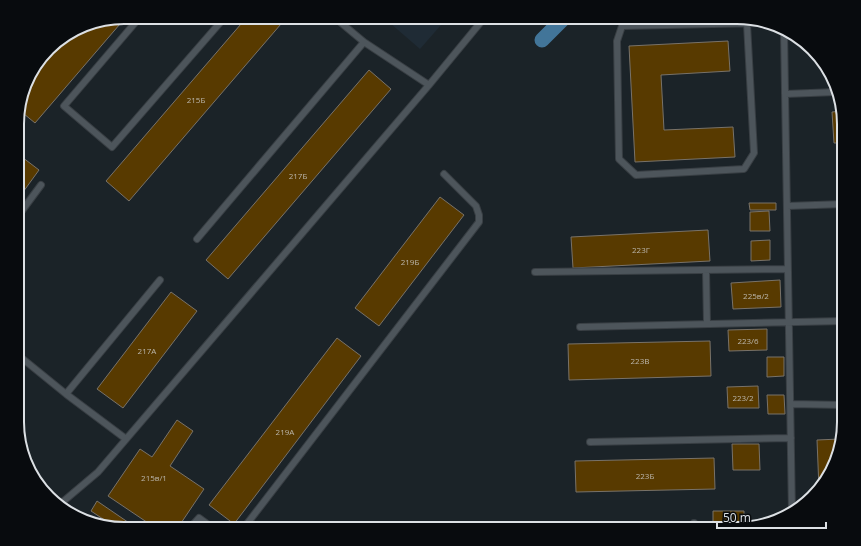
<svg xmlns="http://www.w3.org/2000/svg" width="861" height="546" viewBox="0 0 861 546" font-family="'Open Sans',sans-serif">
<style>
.built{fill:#1f2b35}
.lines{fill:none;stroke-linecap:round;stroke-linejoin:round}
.canal{stroke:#427599;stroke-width:15}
.building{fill:#583a00;stroke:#787269}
.lane-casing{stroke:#393f44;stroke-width:8}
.lane{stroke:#4d555b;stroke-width:6}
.labels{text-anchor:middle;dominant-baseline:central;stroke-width:3;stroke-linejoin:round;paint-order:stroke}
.number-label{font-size:8px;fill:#bbb6ab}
.rim{fill:none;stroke:#dce0e4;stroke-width:2}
</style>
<rect width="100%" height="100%" fill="#1b2328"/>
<path class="built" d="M 383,17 L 448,17 L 420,49 Z"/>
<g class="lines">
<path class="canal" d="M 542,40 L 565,17"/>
</g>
<path class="building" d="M 126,17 L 35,123 L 18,109 L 26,84 L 69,34 L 83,25 Z
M 247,17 L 287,17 L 129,201 L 106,181 Z
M 728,41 L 730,71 L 661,75 L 664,130 L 733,127 L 735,157 L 635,162 L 629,46 Z
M 369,70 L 391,89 L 228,279 L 206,260 Z
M 842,111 L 844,116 L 844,143 L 834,143 L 832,112 Z
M 18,154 L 39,170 L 18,199 Z
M 440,197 L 464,215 L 379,326 L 355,308 Z
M 749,203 L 776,203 L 776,210 L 750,210 Z
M 769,211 L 770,231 L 750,231 L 750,212 Z
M 843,224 L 844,224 L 844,259 Z
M 708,230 L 710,261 L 573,268 L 571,237 Z
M 770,240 L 770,260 L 751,261 L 751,241 Z
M 780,280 L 781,307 L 733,309 L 731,283 Z
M 171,292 L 197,311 L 123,408 L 97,389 Z
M 767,329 L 767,350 L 729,351 L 728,330 Z
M 337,338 L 361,356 L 234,524 L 209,505 Z
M 710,341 L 711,376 L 569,380 L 568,344 Z
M 767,357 L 784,357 L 784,376 L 767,377 Z
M 758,386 L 759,408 L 728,408 L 727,387 Z
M 767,395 L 784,395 L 785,414 L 768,414 Z
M 177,420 L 193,431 L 170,466 L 204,489 L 177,529 L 168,523 L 164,529 L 157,529 L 108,496 L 140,449 L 152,457 Z
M 840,439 L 826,481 L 819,489 L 817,440 Z
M 732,444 L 759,444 L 760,470 L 733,470 Z
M 714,458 L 715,489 L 576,492 L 575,461 Z
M 97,501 L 138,529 L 123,529 L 112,525 L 91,511 Z
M 713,511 L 744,511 L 744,529 L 713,529 Z"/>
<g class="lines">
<defs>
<path id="lane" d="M 140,17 L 64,106 L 112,147 L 225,17
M 334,17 L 364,42 L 429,85
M 747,24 L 754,153 L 744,169 L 636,175 L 619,159 L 617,41 L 622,26 L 759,23
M 784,31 L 792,514
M 785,94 L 836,92
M 787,206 L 844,204
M 18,216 L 41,185
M 197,239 L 364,42
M 706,270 L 707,324
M 535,272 L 788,269
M 580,327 L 844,321
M 18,355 L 66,394 L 126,439
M 66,394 L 160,280
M 791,404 L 844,405
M 590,442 L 791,438
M 59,505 L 98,472 L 429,85 L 485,17
M 694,523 L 694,529
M 189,529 L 199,518 L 214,529
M 243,529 L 479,222 L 479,215 L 476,206 L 444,174"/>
</defs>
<use href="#lane" class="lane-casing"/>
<use href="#lane" class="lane"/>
</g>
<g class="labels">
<g class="number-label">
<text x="196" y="99">215Б</text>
<text x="298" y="175">217Б</text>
<text x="641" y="249">223Г</text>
<text x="410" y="261">219Б</text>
<text x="756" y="295">225в/2</text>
<text x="748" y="340">223/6</text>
<text x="147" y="350">217А</text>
<text x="640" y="360">223В</text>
<text x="743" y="397">223/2</text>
<text x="285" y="431">219А</text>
<text x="645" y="475">223Б</text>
<text x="154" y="477">215в/1</text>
</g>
</g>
<path d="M0 0H861V546H0ZM124 24H737A100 100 0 0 1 837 124V422A100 100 0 0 1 737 522H124A100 100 0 0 1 24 422V124A100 100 0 0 1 124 24Z" fill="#080b0e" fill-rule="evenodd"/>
<path class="rim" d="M124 24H737A100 100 0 0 1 837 124V422A100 100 0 0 1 737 522H124A100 100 0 0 1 24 422V124A100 100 0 0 1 124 24Z"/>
<path d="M717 522v6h109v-6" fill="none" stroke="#dce0e4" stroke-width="2"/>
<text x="723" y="522" font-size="12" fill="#dce0e4" stroke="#080b0e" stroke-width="3" paint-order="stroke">50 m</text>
</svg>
